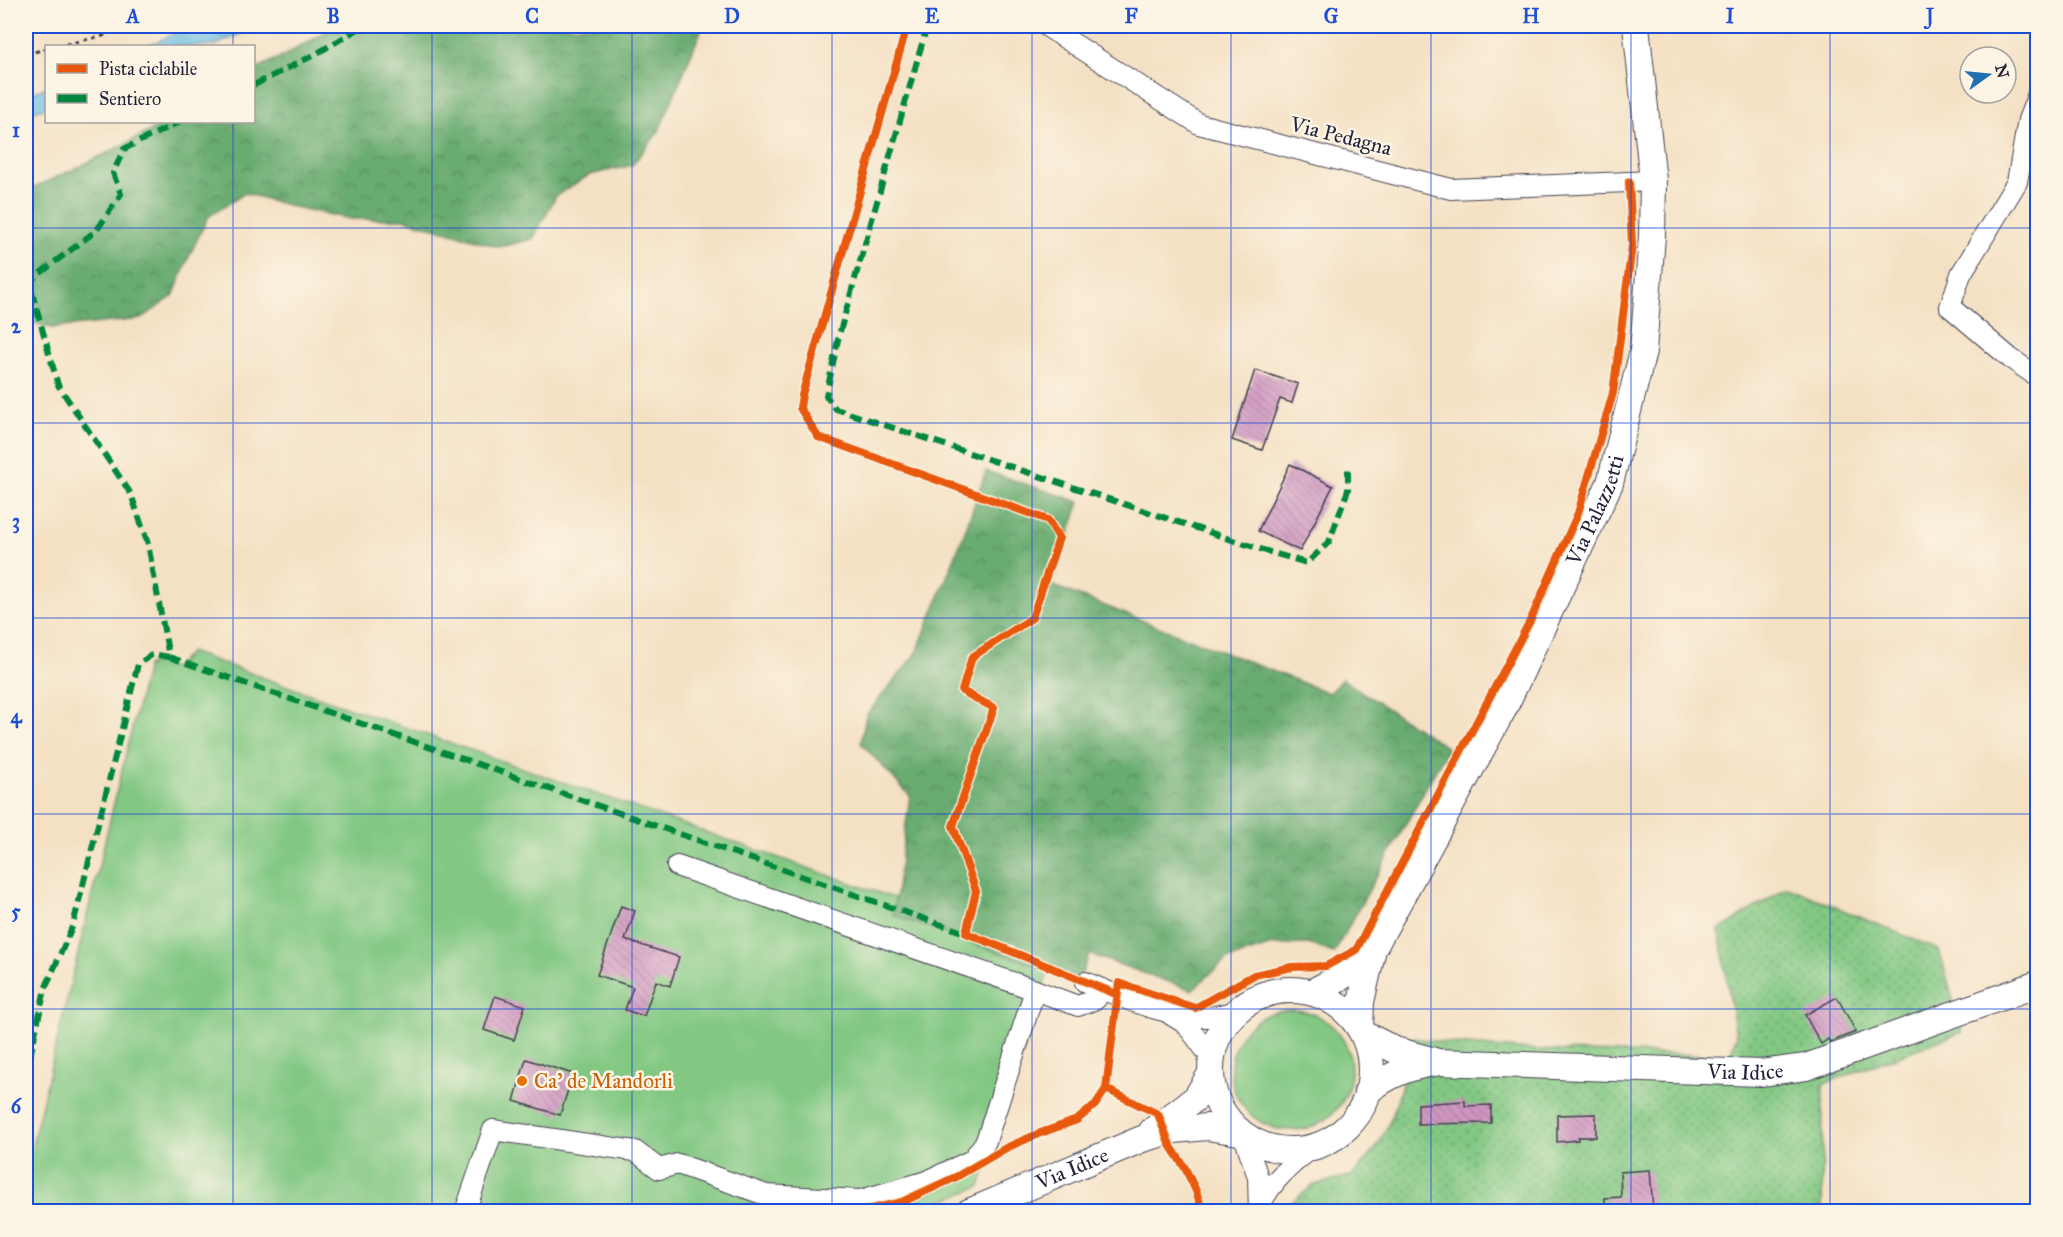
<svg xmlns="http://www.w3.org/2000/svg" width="2063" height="1237" viewBox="0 0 2063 1237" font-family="'IM FELL Great Primer',serif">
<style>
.grass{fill:#82c883;stroke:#52755f;stroke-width:1.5}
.forest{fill:url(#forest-crowns);stroke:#466756;stroke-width:1.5}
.park{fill:url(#park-dots);stroke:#52755f;stroke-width:1.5}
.water{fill:url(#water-ripples);stroke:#446f8e;stroke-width:1.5}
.building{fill:url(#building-back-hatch)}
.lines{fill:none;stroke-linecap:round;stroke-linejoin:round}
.minor-casing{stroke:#423f50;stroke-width:22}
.major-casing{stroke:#423f50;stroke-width:28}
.path{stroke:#423f50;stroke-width:3;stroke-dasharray:4.5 4.5;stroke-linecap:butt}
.minor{stroke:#fff;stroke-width:20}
.major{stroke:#fff;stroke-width:26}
.quiet{stroke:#00873e;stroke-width:6;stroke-dasharray:12 6;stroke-linecap:butt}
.cycleway-casing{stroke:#fcf5e5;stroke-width:11}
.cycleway{stroke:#e8590c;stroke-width:8}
.grid{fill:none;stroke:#1d4ed8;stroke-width:1.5;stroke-opacity:0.55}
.food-dot{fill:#e8710a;stroke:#fcf5e5;stroke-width:2}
.labels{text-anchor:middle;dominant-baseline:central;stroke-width:5;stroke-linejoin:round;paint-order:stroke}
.street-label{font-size:21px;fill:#22223b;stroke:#fcf5e5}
.food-label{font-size:21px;fill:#c56008;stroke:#fcf5e5;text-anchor:start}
.neatline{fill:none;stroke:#1d4ed8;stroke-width:2}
.grid-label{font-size:20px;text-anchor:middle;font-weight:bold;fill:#1d4ed8}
</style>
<defs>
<pattern id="forest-crowns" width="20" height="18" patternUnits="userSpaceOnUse" patternTransform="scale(1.5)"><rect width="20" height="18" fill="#69ac71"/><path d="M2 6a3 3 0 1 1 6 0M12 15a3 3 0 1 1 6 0" fill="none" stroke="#568c5e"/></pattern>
<pattern id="park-dots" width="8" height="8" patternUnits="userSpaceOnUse" patternTransform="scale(1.5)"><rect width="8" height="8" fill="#82c883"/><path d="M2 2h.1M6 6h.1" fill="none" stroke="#6aa26c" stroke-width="1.8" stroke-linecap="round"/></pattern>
<pattern id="water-ripples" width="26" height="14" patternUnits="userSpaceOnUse" patternTransform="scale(1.5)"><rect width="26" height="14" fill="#66bce2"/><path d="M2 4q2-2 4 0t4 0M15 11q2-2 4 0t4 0" fill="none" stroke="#58a1c3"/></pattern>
<pattern id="building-back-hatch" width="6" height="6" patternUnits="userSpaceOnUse" patternTransform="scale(1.5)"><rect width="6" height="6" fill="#d097c2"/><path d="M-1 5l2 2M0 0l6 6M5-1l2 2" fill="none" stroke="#a87b9f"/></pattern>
</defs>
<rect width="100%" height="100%" fill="#fcf5e5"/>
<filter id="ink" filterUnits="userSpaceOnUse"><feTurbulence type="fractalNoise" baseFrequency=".0167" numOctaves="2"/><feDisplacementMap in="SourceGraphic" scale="12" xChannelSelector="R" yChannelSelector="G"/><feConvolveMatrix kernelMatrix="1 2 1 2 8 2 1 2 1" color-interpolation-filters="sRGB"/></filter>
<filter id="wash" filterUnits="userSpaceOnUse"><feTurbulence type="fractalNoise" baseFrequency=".008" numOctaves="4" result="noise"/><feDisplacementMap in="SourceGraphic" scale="24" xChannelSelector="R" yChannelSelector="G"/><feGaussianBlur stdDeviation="1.35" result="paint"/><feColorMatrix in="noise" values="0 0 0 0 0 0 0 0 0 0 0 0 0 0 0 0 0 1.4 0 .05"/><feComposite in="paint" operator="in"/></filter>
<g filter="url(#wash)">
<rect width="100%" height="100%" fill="#f4e1c4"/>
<path class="grass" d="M 190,652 L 1054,954 L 980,1187 L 911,1211 L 26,1212 L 26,1170 L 147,666 L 154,662 L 175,668 Z
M1231 1070a60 60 0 1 1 120 0a60 60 0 1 1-120 0Z"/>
<path class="forest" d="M 336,26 L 703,26 L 659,131 L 632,165 L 589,175 L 556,196 L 533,239 L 499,247 L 404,219 L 351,219 L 294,207 L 245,193 L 208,217 L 191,252 L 173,296 L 141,319 L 51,328 L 26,321 L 26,191 L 81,166 L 168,122 L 254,122 L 254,70 L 289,53 Z
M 986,471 L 1080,502 L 1051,585 L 1329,693 L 1342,679 L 1448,748 L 1334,953 L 1309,944 L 1272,945 L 1226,960 L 1192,990 L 1089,954 L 1079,981 L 893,915 L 910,796 L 861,743 L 866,715 L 916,654 L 963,537 Z"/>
<path class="park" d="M 1788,887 L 1939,950 L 1962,1032 L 1823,1084 L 1822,1211 L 1282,1212 L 1285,1207 L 1314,1185 L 1353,1175 L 1377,1147 L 1392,1117 L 1403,1081 L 1399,1036 C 1508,1054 1620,1052 1730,1056 L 1736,1036 L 1719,930 Z"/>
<path class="water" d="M 190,26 L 258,26 L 214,46 L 148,46 Z
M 46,87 L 46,107 L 26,114 L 26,96 Z"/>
<g id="blocks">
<path class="building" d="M 1255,370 L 1298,384 L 1292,403 L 1280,399 L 1262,450 L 1232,440 Z
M 1290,464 L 1333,486 L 1300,551 L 1258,531 Z
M 621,906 L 635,911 L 625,940 L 679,957 L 670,986 L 656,981 L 644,1016 L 625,1010 L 633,987 L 597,975 Z
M 495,996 L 525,1006 L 514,1040 L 484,1030 Z
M 1837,997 L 1856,1032 L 1830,1042 L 1828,1039 L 1821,1044 L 1805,1015 Z
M 526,1059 L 573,1074 L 560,1115 L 514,1101 Z
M 1465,1101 L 1465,1106 L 1491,1105 L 1491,1123 L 1418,1124 L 1418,1104 Z
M 1596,1114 L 1596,1137 L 1578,1137 L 1578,1140 L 1557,1142 L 1557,1115 Z
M 1650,1170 L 1653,1210 L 1605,1212 L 1605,1198 L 1621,1197 L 1620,1172 Z"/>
</g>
</g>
<g filter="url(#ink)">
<use href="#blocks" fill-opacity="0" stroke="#423f50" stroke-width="1.5"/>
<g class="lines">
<defs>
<path id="minor" d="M 1046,26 L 1199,124 L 1451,189 L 1653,181
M 2038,94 L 2028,120 L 2017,182 L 1961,274 L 1950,307 L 2010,358 L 2038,377
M 677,866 L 1035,990
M 1085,982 C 1123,998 1167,1018 1210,1017 C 1219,1016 1228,1013 1237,1011
M 1171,1015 L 1186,1024 L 1212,1059
M 1244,1136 L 1258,1177 L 1259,1212
M 1260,1205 C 1273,1180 1290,1165 1311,1149
M 465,1212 L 493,1130 L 635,1151 L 659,1169 L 678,1164 L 766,1195 L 860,1200 L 927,1181 L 972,1160 L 986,1141 L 1035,990 L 1078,1006 L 1096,999 L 1102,989"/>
<g id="major">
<circle cx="1291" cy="1070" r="80"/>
<path d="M 1312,992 L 1345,975 L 1373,949"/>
<path id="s1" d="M 1360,1028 L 1361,1002 L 1373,949 L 1505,706 L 1610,483 L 1643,351 L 1652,236 L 1653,181 L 1636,26"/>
<path id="s2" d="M 1364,1034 L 1395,1050 L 1438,1062 L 1761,1073 L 1806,1067 L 2038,984"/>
<path d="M 1367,1092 C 1388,1075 1408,1067 1435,1063"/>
<path d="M 1152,1131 L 1196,1098 L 1210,1075"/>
<path id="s3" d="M 969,1212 L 1142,1139 L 1174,1130 L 1207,1127 L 1239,1132"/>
</g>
</defs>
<use href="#minor" class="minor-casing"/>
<use href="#major" class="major-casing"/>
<path class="path" d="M 57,46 L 103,36 L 121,26
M 26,54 L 46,49"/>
<use href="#minor" class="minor"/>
<use href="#major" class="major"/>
<path class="quiet" d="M 927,26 L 839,335 L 826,396 L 836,409 L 1263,550 L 1307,563 L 1329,542 L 1348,490 L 1348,469
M 254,85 L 314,55 L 363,26
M 26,284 L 97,230 L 121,194 L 113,173 L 124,149 L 179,122
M 169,657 L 971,935
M 26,1075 L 45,989 L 73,925 L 138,664 L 153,654 L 169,657 L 148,544 L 131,494 L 58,385 L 29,282"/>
<defs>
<path id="cycleway" d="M 907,26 L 802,395 L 800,408 L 818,437 L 1048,520 L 1059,538 L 1032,618 L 972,657 L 962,691 L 994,708 L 953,826 L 976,891 L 966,933 L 1116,994
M 859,1212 L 902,1202 L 956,1177 L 1006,1148 L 1038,1134 L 1077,1120 L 1095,1105 L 1106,1089
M 1203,1212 L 1196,1191 L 1185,1168 L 1170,1145 L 1158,1114 L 1106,1089 L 1119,983 L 1195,1008 L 1254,975 L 1292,967 L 1326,966 L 1356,950 L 1531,619 L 1578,513 L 1613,393 L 1632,245 L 1629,182"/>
</defs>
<use href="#cycleway" class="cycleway-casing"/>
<use href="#cycleway" class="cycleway"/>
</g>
</g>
<path class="grid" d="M 233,26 L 233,46M 432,26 L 432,1212M 632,26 L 632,1212M 832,26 L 832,1212M 1032,26 L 1032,1212M 1231,26 L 1231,1212M 1431,26 L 1431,1212M 1631,26 L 1631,1212M 1830,26 L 1830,1212M 233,122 L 233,1212M 26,228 L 2038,228M 26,423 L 2038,423M 26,618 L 2038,618M 26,814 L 2038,814M 26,1009 L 2038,1009"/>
<circle class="food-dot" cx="522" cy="1081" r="6"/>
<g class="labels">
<g class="street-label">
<text transform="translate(1341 136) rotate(14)">Via Pedagna</text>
<text stroke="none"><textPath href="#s1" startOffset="573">Via Palazzetti</textPath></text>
<text stroke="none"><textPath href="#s2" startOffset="387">Via Idice</textPath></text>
<text stroke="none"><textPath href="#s3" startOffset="112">Via Idice</textPath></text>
</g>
<g class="food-label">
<text x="534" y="1081">Ca' de Mandorli</text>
</g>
</g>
<rect width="2063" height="1237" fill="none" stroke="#fcf5e5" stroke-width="66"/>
<rect x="45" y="45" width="210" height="78" fill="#fcf5e5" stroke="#a5a1a1" stroke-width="1.5"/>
<rect x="57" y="64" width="30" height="9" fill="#e8590c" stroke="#a5a1a1" stroke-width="1.5"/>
<text x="99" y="75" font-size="18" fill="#22223b">Pista ciclabile</text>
<rect x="57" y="94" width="30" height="9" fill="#00873e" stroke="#a5a1a1" stroke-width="1.5"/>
<text x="99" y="105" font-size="18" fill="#22223b">Sentiero</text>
<g transform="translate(1988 75) rotate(75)"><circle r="28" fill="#fcf5e5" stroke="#a5a1a1" stroke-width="1.5"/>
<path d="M0-4.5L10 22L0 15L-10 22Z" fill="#1f6fb2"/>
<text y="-9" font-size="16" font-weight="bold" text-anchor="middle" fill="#22223b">N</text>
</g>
<rect x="33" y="33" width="1997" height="1171" class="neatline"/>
<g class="grid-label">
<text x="133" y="23">A</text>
<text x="333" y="23">B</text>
<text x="532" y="23">C</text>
<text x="732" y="23">D</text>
<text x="932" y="23">E</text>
<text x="1131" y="23">F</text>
<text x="1331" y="23">G</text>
<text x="1531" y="23">H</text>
<text x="1730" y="23">I</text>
<text x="1930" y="23">J</text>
<text x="16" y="137">1</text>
<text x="16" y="333">2</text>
<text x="16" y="528">3</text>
<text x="16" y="723">4</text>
<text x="16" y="918">5</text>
<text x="16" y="1113">6</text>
</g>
</svg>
